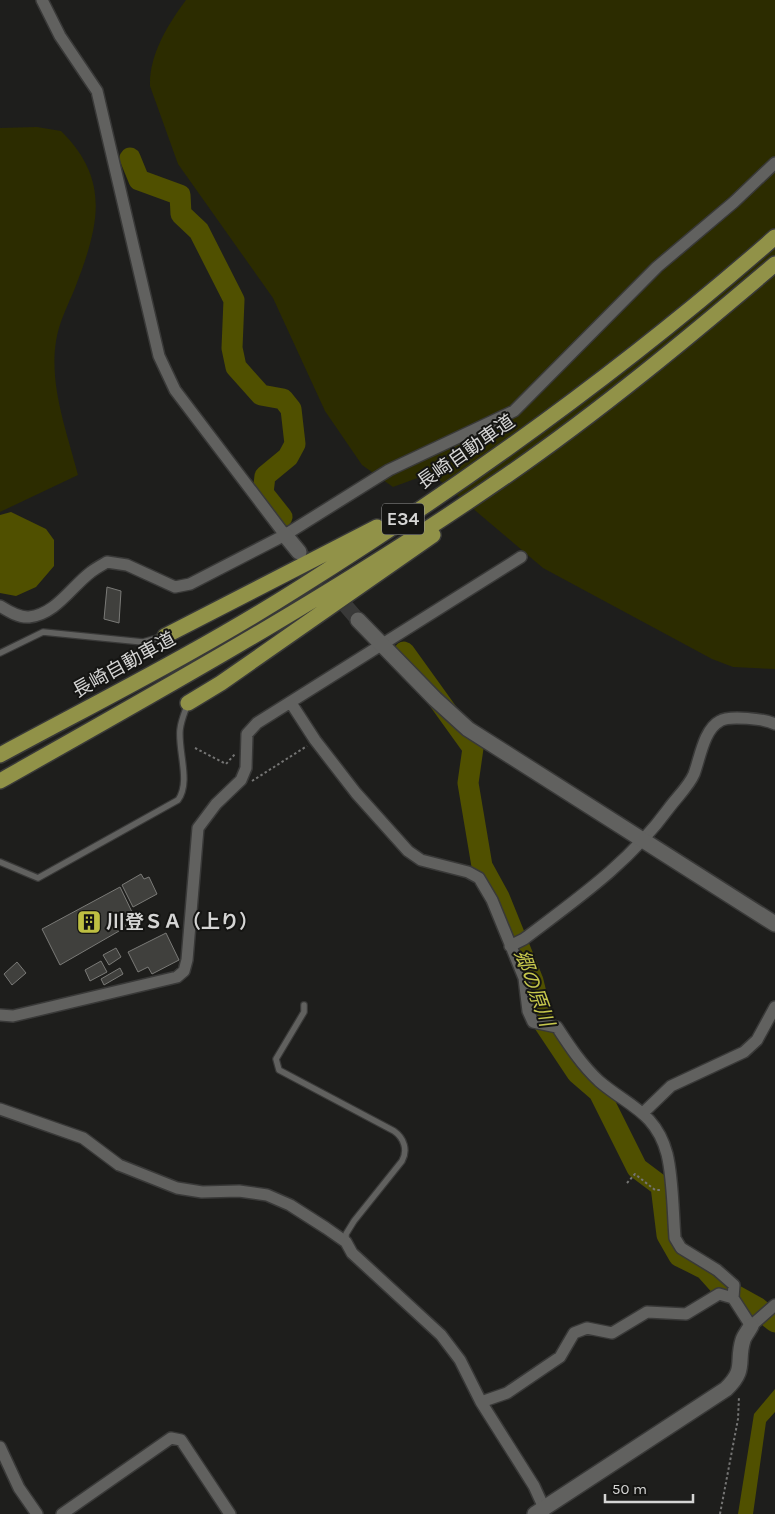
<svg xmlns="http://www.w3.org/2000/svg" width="775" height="1514" viewBox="0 0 775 1514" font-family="Karla,'Noto Sans JP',sans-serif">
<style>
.green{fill:#2c2c00}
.water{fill:#505000}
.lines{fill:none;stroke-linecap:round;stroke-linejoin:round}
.river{stroke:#505000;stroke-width:21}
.building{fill:#40403d;stroke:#7a7a77}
.secondary-tunnel{stroke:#393938;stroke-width:15;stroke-dasharray:15 8;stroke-linecap:butt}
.lane-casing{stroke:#393938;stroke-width:8}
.street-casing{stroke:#393938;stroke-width:14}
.secondary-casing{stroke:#393938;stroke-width:18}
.highway-casing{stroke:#393938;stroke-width:18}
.path{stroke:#757574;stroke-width:2;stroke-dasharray:2.5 2.5;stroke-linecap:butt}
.lane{stroke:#61615f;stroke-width:5.5}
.street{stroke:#61615f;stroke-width:11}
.secondary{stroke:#61615f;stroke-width:15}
.highway{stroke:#919248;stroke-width:15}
.labels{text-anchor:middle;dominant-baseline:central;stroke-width:4;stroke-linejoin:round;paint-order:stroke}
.shield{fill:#151513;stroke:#9b9b9a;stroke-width:1}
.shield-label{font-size:18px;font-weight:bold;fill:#d5d5d4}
.street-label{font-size:19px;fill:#d5d5d4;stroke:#151513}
.poi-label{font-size:19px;font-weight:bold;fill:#d5d5d4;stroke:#151513;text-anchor:start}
.water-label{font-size:20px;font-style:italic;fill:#c6c74c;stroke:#151513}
</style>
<rect width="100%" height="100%" fill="#1e1e1c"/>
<path class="green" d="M 186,0 L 775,0 L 775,669 L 733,667 L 712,659 L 543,568 L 431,473 L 393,487 L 362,465 L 325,411 L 273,298 L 178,164 L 150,86 C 149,55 168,24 186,0 Z
M 0,128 L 37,127 L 61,131 C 112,181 98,228 75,288 C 68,305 59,322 56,341 C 49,386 67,432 78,475 L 0,512 Z"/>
<path class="water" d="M 11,512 L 46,529 L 54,540 L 54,566 L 36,587 L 16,596 L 0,593 L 0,515 Z
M 775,1389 L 775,1412 L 766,1422 L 753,1514 L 738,1514 L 754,1414 Z"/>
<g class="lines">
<path class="river" d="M 130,158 L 139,180 L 180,195 L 181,214 L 199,231 L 234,300 L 232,348 L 236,367 L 261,395 L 283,399 L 291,409 L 295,444 L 288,457 L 265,476 L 263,493 L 282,517
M 404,652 L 473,748 L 468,783 L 482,866 L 499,897 L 533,981 L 543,1022 L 577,1073 L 599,1092 L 637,1168 L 661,1186 L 667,1235 L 679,1256 L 705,1269 L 722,1288 L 758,1308 L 775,1322"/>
</g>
<path class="building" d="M 107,587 L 121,591 L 119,623 L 104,619 Z
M 141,874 L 144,879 L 149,877 L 157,894 L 133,907 L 122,885 Z
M 120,887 L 132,912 L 121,918 L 126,927 L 60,965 L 42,929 Z
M 166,933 L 179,960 L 152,974 L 148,967 L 138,972 L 128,952 Z
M 116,948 L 121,957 L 109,965 L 103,955 Z
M 101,961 L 107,972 L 90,981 L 85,970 Z
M 17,962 L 26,973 L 12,985 L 4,974 Z
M 120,968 L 123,974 L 104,985 L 101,979 Z"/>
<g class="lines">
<path class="secondary-tunnel" d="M 300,553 L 358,620"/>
<defs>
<path id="lane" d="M 0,653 L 43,632 L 143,642 L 164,636
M 0,862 L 38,878 L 178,800 C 191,782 178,752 180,730 C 181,720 185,712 188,703
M 304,1005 L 304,1012 L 276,1059 L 279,1070 L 394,1131 C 404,1138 408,1150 402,1161 L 354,1221 L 346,1234 L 346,1242"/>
<path id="street" d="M 42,0 L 60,36 L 97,91 L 159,356 L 175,390 L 285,535
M 0,606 C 8,611 19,618 29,617 C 56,614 71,587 91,572 C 96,568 102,565 107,562 L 127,565 L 175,587 L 190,584 L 285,535 L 389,470 L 514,411 L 657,267 L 734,202 L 775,163
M 291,703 L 315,740 L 356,793 L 408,851 L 421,860 L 468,872 L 479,878 L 492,900 L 524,978 L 528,1011 L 533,1022 L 557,1027 C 570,1047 582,1065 599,1081 C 628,1106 656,1112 667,1154 C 673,1178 673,1213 675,1238 L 681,1248 L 717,1270 L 734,1285 L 733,1298
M 510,946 L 524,939 C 578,898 629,863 669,808 C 677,797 689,786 694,774 C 700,758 704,729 720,721 C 729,715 765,719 775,724
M 0,1015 L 13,1016 L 177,977 L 184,971 L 187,960 L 198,828 L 216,804 L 241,780 L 246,768 L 247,734 L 257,723 L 521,557
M 0,1109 L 83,1138 L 119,1165 L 177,1188 L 202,1192 L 239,1191 L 267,1195 L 290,1205 L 326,1228 L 346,1242 L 352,1253 L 441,1335 L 460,1360 L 481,1402 L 534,1486 L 544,1508
M 644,1112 L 671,1086 L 744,1052 L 757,1040 L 775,1007
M 481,1402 L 507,1393 L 560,1357 L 574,1333 L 587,1328 L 612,1333 L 647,1312 L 686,1314 L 719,1294 L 733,1298 L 751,1326 L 775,1305
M 0,1447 L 19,1488 L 37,1514
M 62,1514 L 171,1438 L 181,1440 L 230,1514"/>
<path id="secondary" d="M 285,535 L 299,552
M 358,620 L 435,699 L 468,729 L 775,924
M 535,1514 L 726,1389 C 747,1369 736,1362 743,1340 C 744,1336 749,1330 751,1326"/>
<path id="highway" d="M 165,636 L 377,527
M 188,703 L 221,683 L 433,535
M 0,755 C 100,701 203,649 299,588 C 466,483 627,367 775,237
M 0,781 C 172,684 344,588 506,476 C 600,411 688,338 775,264"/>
</defs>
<use href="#lane" class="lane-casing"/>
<use href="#street" class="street-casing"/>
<use href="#secondary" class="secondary-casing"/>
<use href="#highway" class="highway-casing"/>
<path class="path" d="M 195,748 L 226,764 L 235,754
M 252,781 L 307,746
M 627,1183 L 635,1174 L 655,1190 L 661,1190
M 720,1514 L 738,1419 L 739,1396"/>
<use href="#lane" class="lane"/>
<use href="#street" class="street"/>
<use href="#secondary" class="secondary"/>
<use href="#highway" class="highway"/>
</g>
<defs>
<symbol id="building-square" viewBox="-11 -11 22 22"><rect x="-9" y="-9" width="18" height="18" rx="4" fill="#bebf42" stroke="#151513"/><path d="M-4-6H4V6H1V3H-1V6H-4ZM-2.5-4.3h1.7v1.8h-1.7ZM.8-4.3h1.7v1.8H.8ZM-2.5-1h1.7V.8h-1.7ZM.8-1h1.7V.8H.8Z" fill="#111"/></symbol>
</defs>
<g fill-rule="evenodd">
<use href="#building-square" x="75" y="908" width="28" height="28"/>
</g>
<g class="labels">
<rect class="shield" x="382" y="503.5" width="42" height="31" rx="4"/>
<g class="shield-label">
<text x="403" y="519">E34</text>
</g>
<g class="street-label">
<text transform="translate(466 452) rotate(-35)">長崎自動車道</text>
<text transform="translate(124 665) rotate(-29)">長崎自動車道</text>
</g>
<g class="poi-label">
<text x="106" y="922">川登ＳＡ（上り）</text>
</g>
<g class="water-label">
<text transform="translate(534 988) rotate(70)">郷の原川</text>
</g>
</g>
<path d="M605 1494v8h88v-8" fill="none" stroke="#d5d5d4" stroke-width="2.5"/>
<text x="612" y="1494" font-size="15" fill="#d5d5d4" stroke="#151513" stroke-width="4" paint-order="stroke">50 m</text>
</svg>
